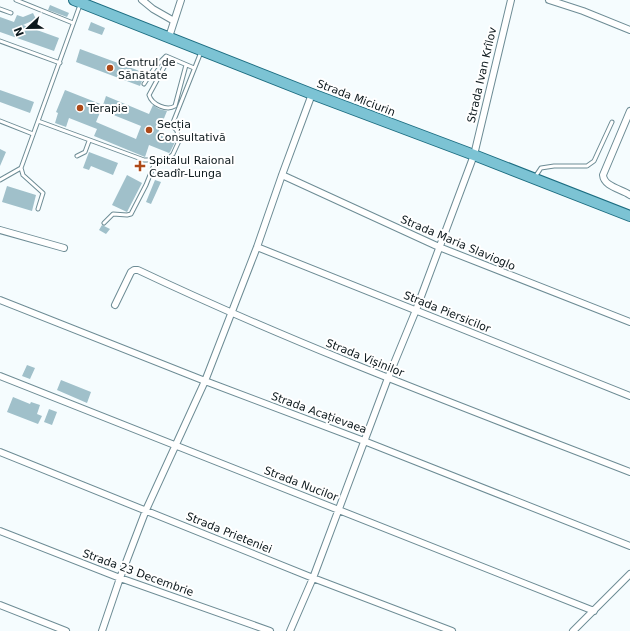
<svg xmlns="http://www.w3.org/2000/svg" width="630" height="631" viewBox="0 0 630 631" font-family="'DejaVu Sans',sans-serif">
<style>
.building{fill:#a0c0ca;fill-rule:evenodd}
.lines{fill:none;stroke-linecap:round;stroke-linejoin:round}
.service-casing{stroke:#6d8c95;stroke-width:5}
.minor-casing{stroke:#6d8c95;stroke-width:8}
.primary-casing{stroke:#1c6d81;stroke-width:12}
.service{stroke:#fff;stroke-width:3}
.minor{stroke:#fff;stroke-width:6}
.primary{stroke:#7cc3d4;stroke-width:10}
.poi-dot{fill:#ad4918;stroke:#fff;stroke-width:1.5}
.labels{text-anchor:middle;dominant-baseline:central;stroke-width:4;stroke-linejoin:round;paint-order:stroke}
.poi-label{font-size:11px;fill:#0c181c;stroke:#fff;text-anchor:start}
.street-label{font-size:11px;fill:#0c181c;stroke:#fff}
</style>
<rect width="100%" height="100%" fill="#f5fcfe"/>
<path class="building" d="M 50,5 L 69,13 L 67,17 L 48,10 Z
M 33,13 L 36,19 L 23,25 L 59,38 L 54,51 L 0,32 L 0,17 L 14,22 L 17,15 L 23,17 Z
M 91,22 L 105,28 L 102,35 L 88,30 Z
M 80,49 L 145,73 L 140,86 L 76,62 Z
M 0,90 L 34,102 L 30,113 L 0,102 Z
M 65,90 L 103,105 L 106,96 L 149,114 L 153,105 L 159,109 L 167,111 L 158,133 L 176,140 L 170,152 L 169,153 L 149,145 L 145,157 L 94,136 L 97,129 L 69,118 L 66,127 L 55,123 L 58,113 L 56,112 ZM 101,110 L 141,126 L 136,139 L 96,122 Z
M 0,149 L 6,152 L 0,166 Z
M 89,152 L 118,163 L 113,175 L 91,166 L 89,170 L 83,168 Z
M 127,175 L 142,183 L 127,212 L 112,205 Z
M 155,180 L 161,182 L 151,204 L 146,202 Z
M 7,186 L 36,195 L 32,211 L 2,202 Z
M 102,225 L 110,229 L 106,234 L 99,230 Z
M 27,365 L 35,368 L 30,379 L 22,376 Z
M 61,380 L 91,392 L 87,403 L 57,390 Z
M 13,397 L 30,404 L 31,402 L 40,405 L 37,414 L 42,416 L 38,424 L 7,412 Z
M 49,409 L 57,412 L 52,425 L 44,422 Z"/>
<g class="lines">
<defs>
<path id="service" d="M 16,0 L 73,23
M 0,9 L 11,13
M 0,41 L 60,63
M 169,58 L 149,95 C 152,105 167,111 175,106 L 186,65
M 144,84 L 155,67 L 166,56 L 194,68
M 0,121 L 33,134
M 38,121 L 144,160 L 156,160
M 77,156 L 85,152 L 89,141
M 21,168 L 23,175 L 43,193 L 38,209
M 535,177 L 541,168 L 554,166 L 587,166 L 594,161 L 612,122
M 0,180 L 21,168 L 80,5
M 104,223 L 113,214 L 127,215 L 131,214 L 146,185 L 156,160 L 169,158 L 173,154 L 179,141 L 177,131 L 172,125 L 201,52"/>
<path id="minor" d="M 142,0 L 153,9 L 174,21
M 549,0 L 583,11 L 630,30
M 169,37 L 181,0
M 630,111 L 603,175 C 604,187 622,189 630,195
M 282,175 L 439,247 L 630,322
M 0,230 L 64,248
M 257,247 L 630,396
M 0,300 L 205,381 L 364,441 L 630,546
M 115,305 L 131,272 L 134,270 L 138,270 C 298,346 465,408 630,472
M 0,376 L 594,611
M 0,452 L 313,578 L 452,631
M 0,531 L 120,578 L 270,631
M 0,605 L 66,631
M 102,631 L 120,578 L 146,510 L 205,381 L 257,247 L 282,175 L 312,94
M 290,631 L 313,578 L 388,378 L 416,310 L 474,155 L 511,0
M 573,631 L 630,574"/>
<path id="primary" d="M 74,0 L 312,94 L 474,155 L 630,216"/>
</defs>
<use href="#service" class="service-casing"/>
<use href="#minor" class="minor-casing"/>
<use href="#primary" class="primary-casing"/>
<use href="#service" class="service"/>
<use href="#minor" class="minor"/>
<use href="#primary" class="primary"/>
</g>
<g class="poi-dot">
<circle cx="110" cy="68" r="4"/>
<circle cx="80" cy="108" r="4"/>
<circle cx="149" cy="130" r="4"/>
<path d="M138 160h4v4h4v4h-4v4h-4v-4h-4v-4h4z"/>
</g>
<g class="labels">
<g class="poi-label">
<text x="118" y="62">Centrul de<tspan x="118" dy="13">Sănătate</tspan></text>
<text x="88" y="108">Terapie</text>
<text x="157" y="124">Secția<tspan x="157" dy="13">Consultativă</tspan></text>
<text x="149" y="160">Spitalul Raional<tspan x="149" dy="13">Ceadîr-Lunga</tspan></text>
</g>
<g class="street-label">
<text transform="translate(482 75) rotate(-77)">Strada Ivan Krîlov</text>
<text transform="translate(356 98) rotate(21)">Strada Miciurin</text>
<text transform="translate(458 243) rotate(23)">Strada Maria Slavioglo</text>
<text transform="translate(447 312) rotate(22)">Strada Piersicilor</text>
<text transform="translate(365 358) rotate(22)">Strada Vișinilor</text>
<text transform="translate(319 413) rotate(20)">Strada Acațievaea</text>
<text transform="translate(301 484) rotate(21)">Strada Nucilor</text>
<text transform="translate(229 533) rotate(22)">Strada Prieteniei</text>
<text transform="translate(138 573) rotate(20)">Strada 23 Decembrie</text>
</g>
</g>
<g transform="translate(28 28) rotate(248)" stroke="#ffffff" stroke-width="3" paint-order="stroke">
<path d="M0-3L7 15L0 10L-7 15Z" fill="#0c181c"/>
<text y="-6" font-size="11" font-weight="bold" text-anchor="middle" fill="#0c181c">N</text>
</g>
</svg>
